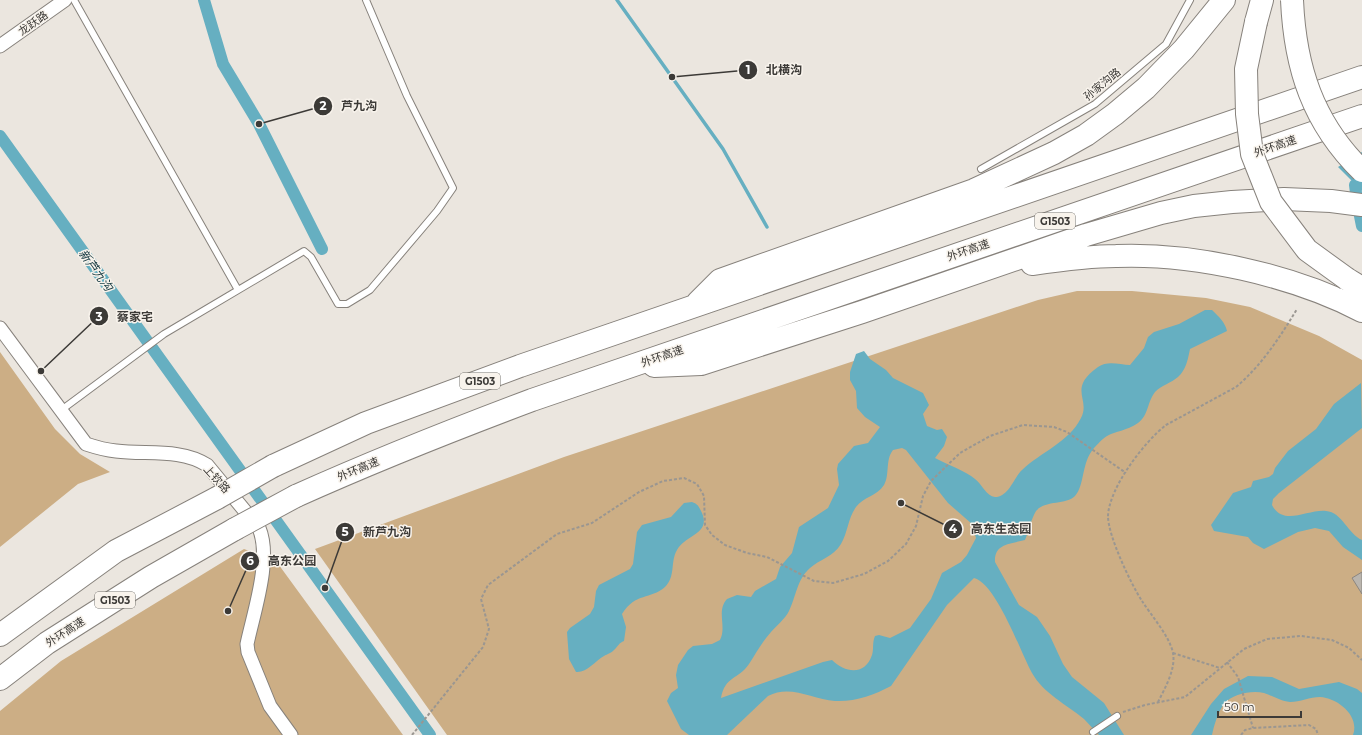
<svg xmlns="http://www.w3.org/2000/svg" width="1362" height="735" viewBox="0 0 1362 735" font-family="Montserrat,'Noto Sans SC',sans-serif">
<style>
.green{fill:#ccae85}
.water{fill:#66afc1;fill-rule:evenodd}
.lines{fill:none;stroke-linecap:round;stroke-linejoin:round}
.stream{stroke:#66afc1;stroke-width:3.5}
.canal{stroke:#66afc1;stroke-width:12}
.building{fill:#bab5ae;stroke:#8b8680}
.service-casing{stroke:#87827c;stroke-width:8}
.minor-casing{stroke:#87827c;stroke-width:15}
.motorway-casing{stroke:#87827c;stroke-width:24}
.path{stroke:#9a9691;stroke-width:2;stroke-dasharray:3 2;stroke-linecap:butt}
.service{stroke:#fff;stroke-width:6}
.minor{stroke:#fff;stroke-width:13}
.motorway{stroke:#fff;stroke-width:22}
.motorway-bridge-casing{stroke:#87827c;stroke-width:24;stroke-linecap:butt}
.motorway-bridge{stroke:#fff;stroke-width:22}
.labels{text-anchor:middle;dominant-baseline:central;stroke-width:3;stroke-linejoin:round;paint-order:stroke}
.shield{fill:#f8f3ec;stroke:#74726d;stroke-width:1}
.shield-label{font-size:10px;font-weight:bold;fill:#3c3a37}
.street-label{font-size:11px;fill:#3c3a37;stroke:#f8f3ec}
.water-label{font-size:12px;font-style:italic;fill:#163a42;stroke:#f8f3ec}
.leader{fill:none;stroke:#3c3a37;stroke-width:1.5}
.callout-dot{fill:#3c3a37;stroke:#f8f3ec;stroke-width:1.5}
.mark-label{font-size:12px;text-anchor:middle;font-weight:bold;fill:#fff}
.callout-label{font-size:12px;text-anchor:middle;font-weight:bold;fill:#3c3a37;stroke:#f8f3ec;stroke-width:3;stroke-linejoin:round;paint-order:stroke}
</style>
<rect width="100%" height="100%" fill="#ebe6df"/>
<path class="green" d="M 1077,291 L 1132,291 L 1206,298 L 1250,307 L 1319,336 L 1362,360 L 1362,735 L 447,735 L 315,549 L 564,457 L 1038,300 Z
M 0,352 L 55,429 L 80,454 L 110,472 L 78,484 L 0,547 Z
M 244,549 L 276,561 L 403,735 L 0,735 L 0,711 L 61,661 Z"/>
<path class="water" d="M 1362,152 L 1362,191 L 1338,167 Z
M 1205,310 L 1212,310 C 1219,317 1225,322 1227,331 L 1190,349 C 1188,359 1186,370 1178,377 C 1171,383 1162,385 1155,392 C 1147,402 1149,415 1138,423 C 1126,431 1116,431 1107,436 C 1102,439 1097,445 1094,448 C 1081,463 1085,485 1075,496 C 1066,505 1045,500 1036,511 C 1031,519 1029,531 1025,540 C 1011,544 994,543 995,562 L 1019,605 L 1037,617 L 1050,636 L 1063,664 L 1072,677 L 1104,703 L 1124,735 L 1099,735 C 1094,730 1089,724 1084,719 C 1066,704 1044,694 1032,673 C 1021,653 996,583 974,578 L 947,605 L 891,686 C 874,695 855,702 835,701 C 812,699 790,684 768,696 L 727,735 L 689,735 L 681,729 L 667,701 L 671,693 L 678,688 L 676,675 L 678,665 L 688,650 L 693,646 L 712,644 L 720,640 C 727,627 716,611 727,599 L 737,595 L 751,597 L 755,591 L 776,579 L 780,567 L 792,553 L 799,527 L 828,508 L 839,485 L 837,469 L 838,464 L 854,446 L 868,443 L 880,427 L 865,417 L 857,408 L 856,391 L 850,380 L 850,372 L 856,354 L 864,351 L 870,359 L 886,370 L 893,378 L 923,393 L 929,405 L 923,414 L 927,426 L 937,430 L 942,429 L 947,437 L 944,446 L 935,458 C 946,464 966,471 975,479 C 982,484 986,496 995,497 C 1009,497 1014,477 1022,470 C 1041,452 1069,442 1081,418 C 1091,399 1067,389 1098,367 C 1108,360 1120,365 1130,365 L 1144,348 L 1148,337 L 1154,332 L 1179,324 ZM 902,448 L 906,450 L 948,503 L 972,524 L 976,538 L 967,555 L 961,562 L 942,573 L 931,599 L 910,628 L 890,638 L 879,635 L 875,636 C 872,643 874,649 872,655 C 865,676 845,673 832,660 L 823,662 L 721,698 C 725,676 738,680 749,664 C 756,653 762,642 771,632 C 777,625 785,619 789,611 C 796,597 797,579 810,568 C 820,559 833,557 841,544 C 848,532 848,518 856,507 C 863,497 877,496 884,485 C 890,475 885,460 893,450 Z
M 1361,383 L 1362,428 L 1279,493 L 1273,499 L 1272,505 C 1283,527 1308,509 1326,511 C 1342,512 1348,534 1362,540 L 1362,560 L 1343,547 L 1329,531 L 1315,528 L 1298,532 L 1264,549 L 1253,543 L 1248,537 L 1214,531 L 1211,525 L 1233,493 L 1251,487 L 1253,481 L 1269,477 L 1273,474 L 1275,468 L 1288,451 L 1316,429 L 1334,404 Z
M 692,502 C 698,504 699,507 702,513 C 711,534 685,535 677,550 C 670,562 676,576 665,587 C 650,600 636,592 622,614 L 626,627 L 624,641 C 619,643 618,646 615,649 C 612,653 607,654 604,656 C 595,661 587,673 576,672 L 569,659 L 567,632 L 570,628 L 590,614 L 594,607 L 596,591 L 599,585 L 630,569 L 633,564 L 637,532 L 642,525 L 671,517 L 684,503 Z
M 1248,676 L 1272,677 L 1299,689 L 1339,682 L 1357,689 L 1362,693 L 1362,735 L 1353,735 C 1360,716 1338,698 1320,697 C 1310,697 1300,702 1290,702 C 1280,701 1273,696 1264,693 C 1252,690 1232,694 1224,704 C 1218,712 1214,725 1212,735 L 1191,735 L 1211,704 L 1224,689 Z"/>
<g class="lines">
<path class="stream" d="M 617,0 L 723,149 L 767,227"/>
<path class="canal" d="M 204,0 L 223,64 L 259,124 L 322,249
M 0,136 L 430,735
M 1355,185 L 1356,193
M 1360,216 L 1362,226"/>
</g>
<path class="building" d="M 1362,572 L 1362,594 L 1352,578 Z"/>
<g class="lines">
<defs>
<path id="service" d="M 74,0 L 238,290
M 981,169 L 1095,104 L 1166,44 L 1190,0
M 60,411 L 164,334 L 304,251 L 311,257 L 338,304 L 347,304 L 370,290 L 437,211 L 453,188 L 407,96 L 366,0
M 1093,732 L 1117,716"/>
<path id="minor" d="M 0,46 L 65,0
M 0,328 L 86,444 C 95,447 106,450 116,451 C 146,455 180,448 207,465 L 259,528 C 272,559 254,611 247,644 L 248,652 L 270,706 L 291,735"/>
<path id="motorway" d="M 1256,22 L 1262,0
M 1032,264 C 1060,260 1088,256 1116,256 C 1194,253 1293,275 1362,311
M 1347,279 L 1362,288
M 698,302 L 720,280 L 974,190 L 1054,153 L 1086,135 L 1115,114 L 1146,88 L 1184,49 L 1224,0
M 654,366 L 701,364 L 862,312 L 1086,235 L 1161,213 L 1194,206 L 1232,202 L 1284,199 L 1331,201 L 1362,205
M 273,466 L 366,423 L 520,366 L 1362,77
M 296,496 C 374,461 452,430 532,400 L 1362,116
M 0,635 L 116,551 L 217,498
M 0,679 L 47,643 L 151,577 L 235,529"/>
</defs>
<use href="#service" class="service-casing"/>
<use href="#minor" class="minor-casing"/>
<use href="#motorway" class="motorway-casing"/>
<path class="path" d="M 1173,653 L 1220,668
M 1227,662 L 1238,677 L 1253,728
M 1158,702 C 1165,688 1176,669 1173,653 C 1170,637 1151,615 1142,601 C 1131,584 1108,536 1108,516 C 1109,488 1144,442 1166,425 L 1236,387 C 1262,365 1280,337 1297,309
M 1123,712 L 1145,705 L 1185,697 L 1244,649 L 1267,639 L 1301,636 L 1332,640 L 1349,648 L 1362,660
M 412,735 L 483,647 L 489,629 L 481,599 L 488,585 L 557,534 L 592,523 L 639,492 L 663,481 L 684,478 L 697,484 L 704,496 L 705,525 L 712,535 L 725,545 L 747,553 L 767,557 L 814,581 L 833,583 L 864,574 L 888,561 L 906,544 L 916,526 L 923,496 L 931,481 L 960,453 L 990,436 L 1023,425 L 1054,427 L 1067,432 L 1126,473
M 1241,735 L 1245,730 L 1253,728 L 1309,725 L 1316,729 L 1318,735"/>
<use href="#service" class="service"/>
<use href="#minor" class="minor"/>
<use href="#motorway" class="motorway"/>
<defs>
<path id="motorway-bridge" d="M 1292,0 C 1295,68 1313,123 1362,171
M 1256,22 L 1246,69 L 1247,114 L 1252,154 L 1271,202 L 1307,250 L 1347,279
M 217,498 L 273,466
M 235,529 L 296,496"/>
</defs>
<use href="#motorway-bridge" class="motorway-bridge-casing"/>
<use href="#motorway-bridge" class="motorway-bridge"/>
</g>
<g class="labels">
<g class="shield">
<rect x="1035" y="213" width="40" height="16" rx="3"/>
<rect x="460" y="373" width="40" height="16" rx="3"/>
<rect x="95" y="592" width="40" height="16" rx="3"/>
</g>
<g class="shield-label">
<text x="1055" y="221">G1503</text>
<text x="480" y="381">G1503</text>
<text x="115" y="600">G1503</text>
</g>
<g class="street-label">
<text transform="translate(33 23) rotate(-35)">龙跃路</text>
<text transform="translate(1102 84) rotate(-39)">孙家沟路</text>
<text transform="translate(1275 146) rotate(-19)">外环高速</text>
<text transform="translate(968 250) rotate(-19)">外环高速</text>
<text transform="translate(662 356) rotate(-19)">外环高速</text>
<text transform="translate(358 469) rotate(-23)">外环高速</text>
<text transform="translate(217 479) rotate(48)">上钦路</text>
<text transform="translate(65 632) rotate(-33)">外环高速</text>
</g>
<g class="water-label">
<text transform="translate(96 270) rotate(54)">新芦九沟</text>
</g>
</g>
<path class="leader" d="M672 77L748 70M259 124L323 106M41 371L99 316M901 503L953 529M325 588L345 532M228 611L250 561"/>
<g class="callout-dot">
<circle cx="672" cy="77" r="4"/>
<circle cx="259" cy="124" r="4"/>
<circle cx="41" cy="371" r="4"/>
<circle cx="901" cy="503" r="4"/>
<circle cx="325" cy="588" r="4"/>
<circle cx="228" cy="611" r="4"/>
<circle cx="748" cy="70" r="10"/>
<circle cx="323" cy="106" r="10"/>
<circle cx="99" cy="316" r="10"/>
<circle cx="953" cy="529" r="10"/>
<circle cx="345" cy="532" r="10"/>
<circle cx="250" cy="561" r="10"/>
</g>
<g class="mark-label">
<text x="748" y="74">1</text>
<text x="323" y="110">2</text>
<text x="99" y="321">3</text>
<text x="953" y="533">4</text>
<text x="345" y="536">5</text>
<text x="250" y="565">6</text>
</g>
<g class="callout-label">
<text x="784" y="74">北横沟</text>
<text x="359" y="110">芦九沟</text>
<text x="135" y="321">蔡家宅</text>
<text x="1001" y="533">高东生态园</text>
<text x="387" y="536">新芦九沟</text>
<text x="292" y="565">高东公园</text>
</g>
<path d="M1218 711v6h83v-6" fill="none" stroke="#3c3a37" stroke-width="2"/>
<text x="1224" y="711" font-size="12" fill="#3c3a37" stroke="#f8f3ec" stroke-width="3" paint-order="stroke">50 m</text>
</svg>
